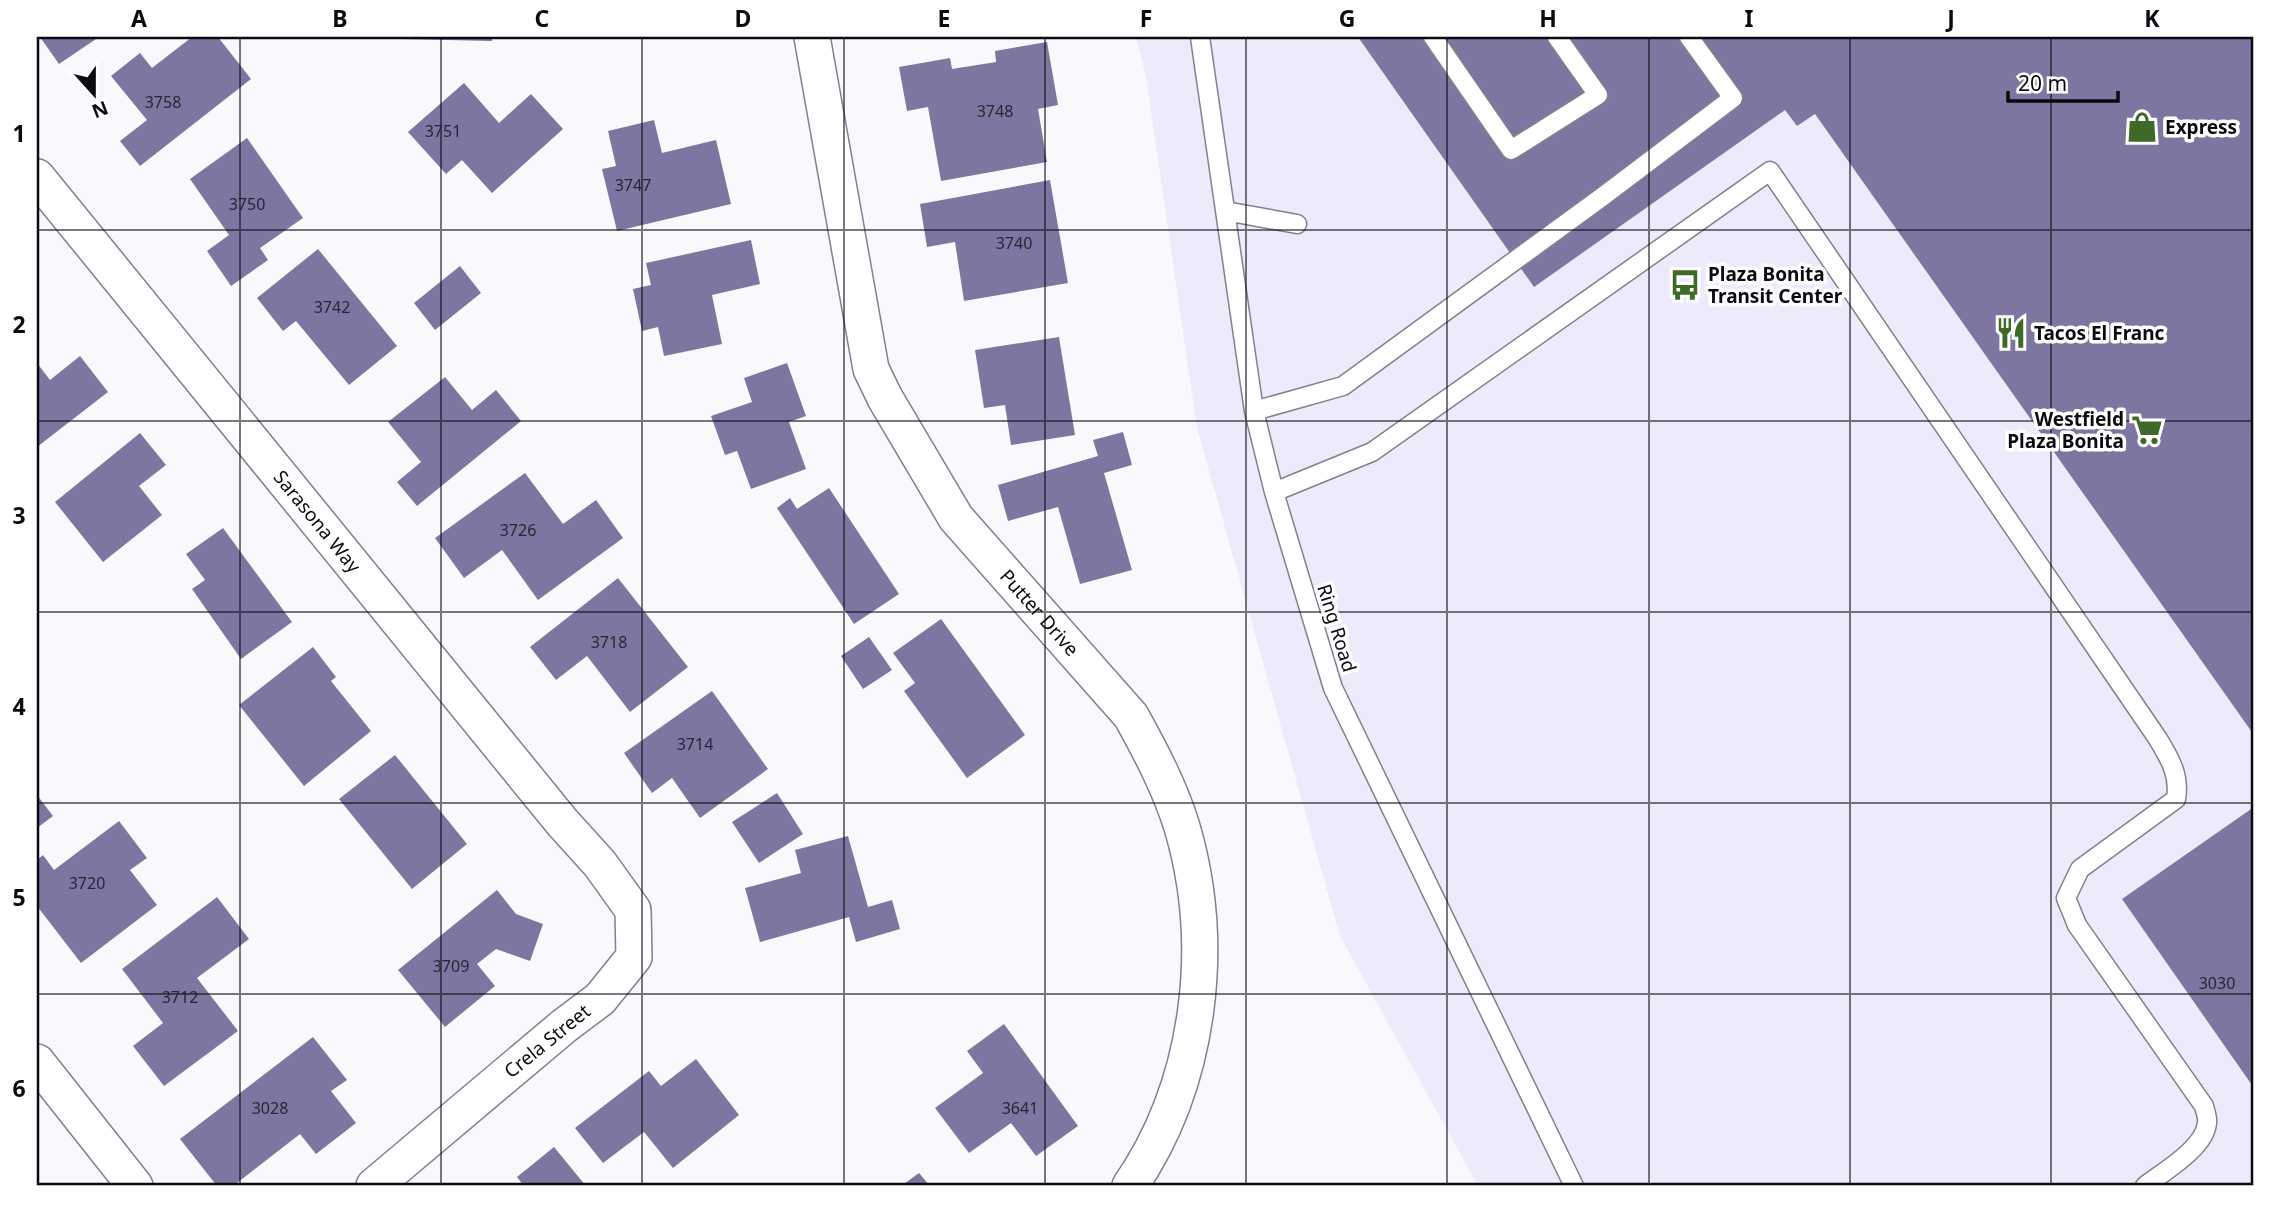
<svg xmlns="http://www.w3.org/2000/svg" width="2291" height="1223" viewBox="0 0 2291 1223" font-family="'Noto Sans',sans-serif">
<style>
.built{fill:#edeafb}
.building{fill:#7e76a1}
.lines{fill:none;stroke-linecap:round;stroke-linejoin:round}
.lane-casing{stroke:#817f91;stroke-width:21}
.street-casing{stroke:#817f91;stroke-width:38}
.lane{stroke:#fff;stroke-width:18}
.street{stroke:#fff;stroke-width:35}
.grid{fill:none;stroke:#0b0a11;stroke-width:2;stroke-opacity:0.55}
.labels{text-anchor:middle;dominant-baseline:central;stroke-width:7;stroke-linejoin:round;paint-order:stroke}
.number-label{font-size:16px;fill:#282535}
.poi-label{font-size:19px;font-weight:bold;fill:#0b0a11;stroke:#fff;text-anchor:start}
.street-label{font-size:19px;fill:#0b0a11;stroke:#fff}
.neatline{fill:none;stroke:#0b0a11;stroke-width:2.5}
.grid-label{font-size:23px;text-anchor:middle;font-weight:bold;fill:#0b0a11}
</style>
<rect width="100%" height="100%" fill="#f9f8fd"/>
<path class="built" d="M 1136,37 L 2254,37 L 2254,1186 L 1478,1186 L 1340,936 L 1197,428 L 1146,77 Z"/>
<path class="building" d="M 40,37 L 99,37 L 59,64 Z
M 192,37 L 218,37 L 251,79 L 140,166 L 120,141 L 147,120 L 111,76 L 140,53 L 152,68 Z
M 401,37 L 492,37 L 492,41 L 401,39 Z
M 1358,37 L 2254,37 L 2254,735 L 1815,114 L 1797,126 L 1785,110 L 1534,287 Z
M 1047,42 L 1058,105 L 1038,109 L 1047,162 L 941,181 L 928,107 L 907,111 L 899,67 L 950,58 L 952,69 L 996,62 L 995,51 Z
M 464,83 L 499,123 L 531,94 L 563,129 L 492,193 L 462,160 L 446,174 L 408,132 Z
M 654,120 L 662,153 L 716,140 L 731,204 L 617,231 L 602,169 L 616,166 L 608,131 Z
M 247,138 L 303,218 L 260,248 L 268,260 L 231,286 L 207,251 L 229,235 L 190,179 Z
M 1050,180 L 1068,283 L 964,301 L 955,242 L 927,247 L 920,204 Z
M 751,240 L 760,284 L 712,295 L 722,344 L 664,356 L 658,327 L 642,331 L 633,289 L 651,285 L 646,263 Z
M 318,249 L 397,346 L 349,385 L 296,321 L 283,331 L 257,298 Z
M 460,266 L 481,293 L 435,330 L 414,303 Z
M 1059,337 L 1075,435 L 1011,445 L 1005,405 L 984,408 L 975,350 Z
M 80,356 L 108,392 L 37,447 L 37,363 L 50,380 Z
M 787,363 L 806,416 L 789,422 L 806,469 L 751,489 L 737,451 L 725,455 L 711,416 L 752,402 L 744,378 Z
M 445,377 L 472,410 L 496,390 L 521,421 L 417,506 L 397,482 L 421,462 L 388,422 Z
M 1123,432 L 1132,465 L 1104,473 L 1132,570 L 1080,584 L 1058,507 L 1008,521 L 998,485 L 1098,456 L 1093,440 Z
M 140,433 L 166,465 L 139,486 L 162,515 L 103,562 L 55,502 Z
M 525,473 L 563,524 L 596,500 L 623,538 L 538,600 L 502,550 L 464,578 L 435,538 Z
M 829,488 L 899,594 L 854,624 L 777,508 L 790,498 L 797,509 Z
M 223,528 L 292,622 L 241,659 L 192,589 L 205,580 L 186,554 Z
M 618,578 L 688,667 L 630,712 L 587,656 L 556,680 L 530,647 Z
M 941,619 L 1025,735 L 967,778 L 904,691 L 915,683 L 893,653 Z
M 869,637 L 892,670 L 863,689 L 841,656 Z
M 313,647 L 336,677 L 331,681 L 371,731 L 304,786 L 239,705 Z
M 712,691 L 768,769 L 700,818 L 672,778 L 652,793 L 624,753 Z
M 395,755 L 467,844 L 412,889 L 339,799 Z
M 777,793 L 803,834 L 759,863 L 732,822 Z
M 37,795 L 53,816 L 37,828 Z
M 2254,807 L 2254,1088 L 2122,899 Z
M 119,821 L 147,858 L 130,870 L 157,905 L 81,963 L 37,906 L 37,860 L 43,855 L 54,870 Z
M 848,836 L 868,907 L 892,900 L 900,929 L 856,942 L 849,917 L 760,942 L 745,888 L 801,873 L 795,850 Z
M 497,890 L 516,914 L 543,924 L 530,961 L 496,949 L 477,964 L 495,986 L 445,1027 L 398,970 Z
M 217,897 L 249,939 L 197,978 L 238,1031 L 164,1086 L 133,1046 L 163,1023 L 122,969 Z
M 1004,1024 L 1078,1126 L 1036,1156 L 1011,1123 L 969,1153 L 935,1108 L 983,1073 L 967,1051 Z
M 313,1037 L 347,1080 L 331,1091 L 356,1123 L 316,1154 L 300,1134 L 233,1186 L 217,1186 L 180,1139 Z
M 696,1059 L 739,1115 L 673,1168 L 644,1132 L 603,1163 L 575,1128 L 649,1071 L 661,1086 Z
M 554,1147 L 586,1186 L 521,1186 L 523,1185 L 517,1177 Z
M 919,1173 L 930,1186 L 901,1186 Z"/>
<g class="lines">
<defs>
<path id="lane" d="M 1200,37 L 1254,411 L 1274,492 L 1333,688 L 1574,1186
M 1433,37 L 1511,150 L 1598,95 L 1557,37
M 1225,211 L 1297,224
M 1254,411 L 1343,386 L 1602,197 L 1733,98 L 1689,37
M 1274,492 L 1372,452 L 1770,171 L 2158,739 C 2170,759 2180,775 2176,799 L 2080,869 L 2066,898 L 2077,925 L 2204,1106 C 2205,1111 2208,1118 2207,1123 C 2205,1148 2163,1172 2145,1186"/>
<g id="street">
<path id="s1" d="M 812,37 L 871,369 L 885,398 L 956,518 L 1131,716 C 1151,752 1170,788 1182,827 C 1217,946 1200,1084 1130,1186"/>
<path id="s2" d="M 37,177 L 562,822 L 600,864 L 633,910 L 634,957 L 600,999 L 564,1026 L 374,1186"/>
<path d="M 37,1062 L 135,1186"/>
</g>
</defs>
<use href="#lane" class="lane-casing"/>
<use href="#street" class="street-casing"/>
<use href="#lane" class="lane"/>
<use href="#street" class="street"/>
</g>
<path class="grid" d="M 240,37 L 240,1186M 441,37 L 441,1186M 642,37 L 642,1186M 844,37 L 844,1186M 1045,37 L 1045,1186M 1246,37 L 1246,1186M 1447,37 L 1447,1186M 1649,37 L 1649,1186M 1850,37 L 1850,1186M 2051,37 L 2051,1186M 37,230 L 2254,230M 37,421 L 2254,421M 37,612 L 2254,612M 37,803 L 2254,803M 37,994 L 2254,994"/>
<defs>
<symbol id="shop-bare" viewBox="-9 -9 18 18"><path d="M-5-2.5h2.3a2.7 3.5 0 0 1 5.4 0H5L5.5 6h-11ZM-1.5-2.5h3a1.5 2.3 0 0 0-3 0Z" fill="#3f6926" stroke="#fff" stroke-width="2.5" paint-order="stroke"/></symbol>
<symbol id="bus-bare" viewBox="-9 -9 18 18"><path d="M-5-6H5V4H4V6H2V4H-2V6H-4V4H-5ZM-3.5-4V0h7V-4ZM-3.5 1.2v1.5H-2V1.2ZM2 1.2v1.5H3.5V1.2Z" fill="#3f6926" stroke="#fff" stroke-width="2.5" paint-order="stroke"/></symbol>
<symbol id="restaurant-bare" viewBox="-9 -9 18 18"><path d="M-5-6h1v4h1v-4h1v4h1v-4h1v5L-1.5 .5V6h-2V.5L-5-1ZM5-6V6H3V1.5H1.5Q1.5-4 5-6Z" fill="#3f6926" stroke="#fff" stroke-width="2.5" paint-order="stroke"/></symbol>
<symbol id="supermarket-bare" viewBox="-9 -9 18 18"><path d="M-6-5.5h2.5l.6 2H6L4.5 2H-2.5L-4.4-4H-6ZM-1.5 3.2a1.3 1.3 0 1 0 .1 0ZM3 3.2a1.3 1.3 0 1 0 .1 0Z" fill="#3f6926" stroke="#fff" stroke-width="2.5" paint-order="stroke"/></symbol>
</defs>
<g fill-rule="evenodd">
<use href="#shop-bare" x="2120" y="105" width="44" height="44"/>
<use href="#bus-bare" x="1663" y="263" width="44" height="44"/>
<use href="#restaurant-bare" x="1989" y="311" width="44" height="44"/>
<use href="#supermarket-bare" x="2125" y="408" width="44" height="44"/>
</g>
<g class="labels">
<g class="number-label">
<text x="163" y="102">3758</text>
<text x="995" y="111">3748</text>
<text x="443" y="131">3751</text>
<text x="633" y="185">3747</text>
<text x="247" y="204">3750</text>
<text x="1014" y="243">3740</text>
<text x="332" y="307">3742</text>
<text x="518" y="530">3726</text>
<text x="609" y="642">3718</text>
<text x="695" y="744">3714</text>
<text x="87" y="883">3720</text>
<text x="451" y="966">3709</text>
<text x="2217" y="983">3030</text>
<text x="180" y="997">3712</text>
<text x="270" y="1108">3028</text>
<text x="1020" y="1108">3641</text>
</g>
<g class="poi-label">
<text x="2165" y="127">Express</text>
<text x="1708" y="274">Plaza Bonita<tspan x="1708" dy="22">Transit Center</tspan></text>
<text x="2034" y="333">Tacos El Franc</text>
<text x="2124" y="419" text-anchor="end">Westfield<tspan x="2124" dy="22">Plaza Bonita</tspan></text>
</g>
<g class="street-label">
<text stroke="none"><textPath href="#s2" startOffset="444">Sarasona Way</textPath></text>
<text stroke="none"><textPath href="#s1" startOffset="635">Putter Drive</textPath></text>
<text transform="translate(1337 628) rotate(73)">Ring Road</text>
<text transform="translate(547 1041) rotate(-39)">Crela Street</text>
</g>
</g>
<rect width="2291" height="1223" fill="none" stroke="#ffffff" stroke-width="77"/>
<g transform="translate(94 94) rotate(159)" stroke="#ffffff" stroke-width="5" paint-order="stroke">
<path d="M0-5L12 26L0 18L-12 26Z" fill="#0b0a11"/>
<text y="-10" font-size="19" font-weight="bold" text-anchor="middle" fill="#0b0a11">N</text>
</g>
<path d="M2008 91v10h110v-10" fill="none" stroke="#0b0a11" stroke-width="3.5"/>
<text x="2018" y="91" font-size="21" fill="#0b0a11" stroke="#ffffff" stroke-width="5" paint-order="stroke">20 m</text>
<rect x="38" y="38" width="2214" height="1146" class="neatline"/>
<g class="grid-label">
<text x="139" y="27">A</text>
<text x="340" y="27">B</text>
<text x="542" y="27">C</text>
<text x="743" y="27">D</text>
<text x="944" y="27">E</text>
<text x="1146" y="27">F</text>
<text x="1347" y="27">G</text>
<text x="1548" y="27">H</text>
<text x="1749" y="27">I</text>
<text x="1951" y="27">J</text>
<text x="2152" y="27">K</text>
<text x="19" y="142">1</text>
<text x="19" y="333">2</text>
<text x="19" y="524">3</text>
<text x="19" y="715">4</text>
<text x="19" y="906">5</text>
<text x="19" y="1097">6</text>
</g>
</svg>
